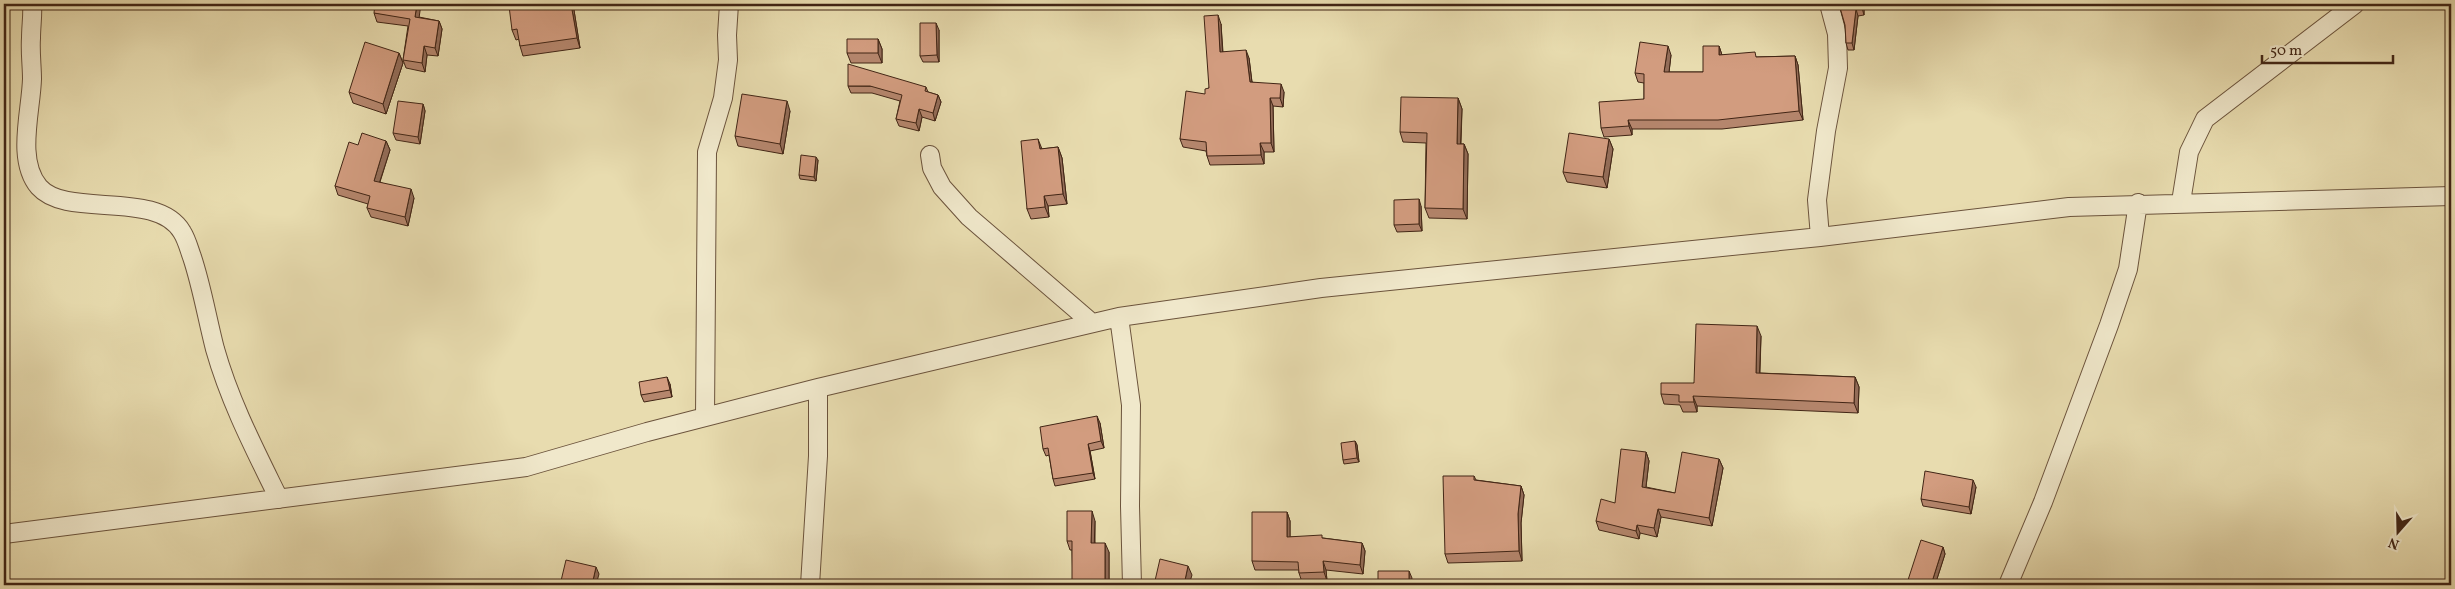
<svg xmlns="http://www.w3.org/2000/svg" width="2455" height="589" viewBox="0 0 2455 589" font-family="Vollkorn,serif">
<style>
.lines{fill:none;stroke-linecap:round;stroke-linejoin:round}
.minor-casing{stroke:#6b533c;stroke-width:20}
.minor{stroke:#f0e8cb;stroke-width:18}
.wall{fill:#b5866d;stroke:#412515}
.shaded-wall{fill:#936d59;stroke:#412515}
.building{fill:#d29c7f;stroke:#412515}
</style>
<rect width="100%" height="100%" fill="#e8dcaf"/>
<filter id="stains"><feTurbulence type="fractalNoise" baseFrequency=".004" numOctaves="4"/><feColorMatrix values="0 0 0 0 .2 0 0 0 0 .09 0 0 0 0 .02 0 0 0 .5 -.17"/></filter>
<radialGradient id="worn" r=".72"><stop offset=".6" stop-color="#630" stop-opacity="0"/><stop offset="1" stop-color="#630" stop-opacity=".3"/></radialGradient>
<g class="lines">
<defs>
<path id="minor" d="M 32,4 C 33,15 31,26 31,38 C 30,52 32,66 32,79 C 31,112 16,160 39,187 C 67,219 157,189 182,232 C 187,240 189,249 192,257 C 202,287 207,318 215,349 C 230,402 255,450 279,499
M 930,155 L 932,168 L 942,187 L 969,217 L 1092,323
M 2181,202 L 2189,152 L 2205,119 L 2355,4
M 1820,237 L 1817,200 L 1826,131 L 1838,68 L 1837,34 L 1829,4
M 1119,317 L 1131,405 L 1130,506 L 1132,585
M 705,417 L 707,152 L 723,98 L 728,60 L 727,35 L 729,4
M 4,534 L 526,467 L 647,432 L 818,388 L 1119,317 L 1321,288 L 1820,237 L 2069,207 L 2451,196
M 810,585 L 818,456 L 818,388
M 2008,585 L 2043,502 L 2109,325 L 2128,269 L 2138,203"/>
</defs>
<use href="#minor" class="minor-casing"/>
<use href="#minor" class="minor"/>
</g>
<path class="wall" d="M 525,4 L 573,4 L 580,48 L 523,56 L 520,46 L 519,39 L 516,40 L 512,30 Z
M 1839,4 L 1864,4 L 1864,15 L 1858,16 L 1854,50 L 1848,50 L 1846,43 L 1845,25 Z
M 374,13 L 419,17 L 439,21 L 442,29 L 438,56 L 427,55 L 425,72 L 406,68 L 403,60 L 408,26 L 377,22 Z
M 1221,24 L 1223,52 L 1249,58 L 1252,82 L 1284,92 L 1283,107 L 1273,106 L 1274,152 L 1264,152 L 1264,164 L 1210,165 L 1207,156 L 1206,151 L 1183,147 L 1180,139 L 1209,88 Z
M 939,30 L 939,62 L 923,62 L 920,56 Z
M 878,39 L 882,49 L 882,63 L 851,63 L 847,53 Z
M 1719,46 L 1722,55 L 1757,57 L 1795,56 L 1798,65 L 1803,120 L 1722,129 L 1632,129 L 1632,135 L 1604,137 L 1601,128 L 1644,99 L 1644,83 L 1638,82 L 1635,73 L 1671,55 L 1669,72 L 1703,72 Z
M 399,53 L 403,63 L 386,114 L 353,103 L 349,92 Z
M 848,86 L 926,87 L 928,92 L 938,95 L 941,102 L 935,121 L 922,117 L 919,131 L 899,126 L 896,119 L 900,101 L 872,93 L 851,93 Z
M 1458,98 L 1462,109 L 1461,144 L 1464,144 L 1468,154 L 1467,219 L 1429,218 L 1425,208 L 1426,143 L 1403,142 L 1400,132 Z
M 423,104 L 425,111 L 420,144 L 396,140 L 393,133 Z
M 790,111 L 783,154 L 738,146 L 735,136 Z
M 1609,139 L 1613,149 L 1607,188 L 1567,182 L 1563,172 Z
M 386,141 L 390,150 L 380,182 L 414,198 L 408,226 L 371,217 L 367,208 L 368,204 L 338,195 L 335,186 L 358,145 Z
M 1058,147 L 1062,158 L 1067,204 L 1048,206 L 1049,217 L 1031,219 L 1027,209 L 1042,149 Z
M 818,160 L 816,181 L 800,179 L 799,175 Z
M 1421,206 L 1422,231 L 1397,232 L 1394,225 Z
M 1761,336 L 1760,373 L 1855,377 L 1859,387 L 1858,413 L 1697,406 L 1697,412 L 1683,412 L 1680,405 L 1664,404 L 1661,394 L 1694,383 Z
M 670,384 L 672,397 L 644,402 L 641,395 Z
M 1100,423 L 1104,448 L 1090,451 L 1095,479 L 1055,486 L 1053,479 L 1049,455 L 1046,456 L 1043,449 Z
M 1355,441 L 1357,445 L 1359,462 L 1344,464 L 1343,460 Z
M 1646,452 L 1649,461 L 1646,487 L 1675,493 L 1719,459 L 1723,468 L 1712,526 L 1661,517 L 1657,537 L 1640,533 L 1639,539 L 1599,530 L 1596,521 L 1615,503 Z
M 1474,476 L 1476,480 L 1521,486 L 1524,495 L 1521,523 L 1522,561 L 1448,563 L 1445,554 Z
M 1976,487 L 1971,514 L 1923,506 L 1921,499 Z
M 1287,512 L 1290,521 L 1290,537 L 1323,538 L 1362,543 L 1365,551 L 1363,574 L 1326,570 L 1327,581 L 1302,582 L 1299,573 L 1299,570 L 1255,570 L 1252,561 Z
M 1095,521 L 1095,543 L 1109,552 L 1109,585 L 1073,585 L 1072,550 L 1070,550 L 1067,541 Z
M 1943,547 L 1945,554 L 1935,585 L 1910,585 L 1908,580 Z"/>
<path class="shaded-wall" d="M 417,4 L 421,4 L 418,25 L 415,17 Z
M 571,4 L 573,4 L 580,48 L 577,38 Z
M 1862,4 L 1864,4 L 1864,15 L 1862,8 Z
M 1856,9 L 1858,16 L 1854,50 L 1852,43 Z
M 1218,15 L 1221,24 L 1223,61 L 1220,52 Z
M 439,21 L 442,29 L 438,56 L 435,48 Z
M 936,23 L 939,30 L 939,62 L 937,55 Z
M 878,39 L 882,49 L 882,63 L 878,53 Z
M 424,46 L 427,55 L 425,72 L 422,63 Z
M 1668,46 L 1671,55 L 1668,81 L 1664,72 Z
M 1719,46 L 1722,55 L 1719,55 Z
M 1246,50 L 1249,58 L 1253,91 L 1250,82 Z
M 399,53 L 403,63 L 386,114 L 383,104 Z
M 1795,56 L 1798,65 L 1803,120 L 1799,111 Z
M 1281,84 L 1284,92 L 1283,107 L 1280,98 Z
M 938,95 L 941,102 L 935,121 L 933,113 Z
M 1270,98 L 1273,106 L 1274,152 L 1271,143 Z
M 1458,98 L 1462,109 L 1460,154 L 1457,144 Z
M 787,101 L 790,111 L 783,154 L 780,144 Z
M 423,104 L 425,111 L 420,144 L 418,137 Z
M 919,109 L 922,117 L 919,131 L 916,123 Z
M 1628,120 L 1632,129 L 1632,135 L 1629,126 Z
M 1038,139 L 1042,149 L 1040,149 Z
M 1609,139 L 1613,149 L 1607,188 L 1603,177 Z
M 386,141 L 390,150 L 377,190 L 374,181 Z
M 1260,143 L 1264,152 L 1264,164 L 1261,155 Z
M 1464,144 L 1468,154 L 1467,219 L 1463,209 Z
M 1058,147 L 1062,158 L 1067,204 L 1063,194 Z
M 816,157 L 818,160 L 816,181 L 814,177 Z
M 411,189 L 414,198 L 408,226 L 405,217 Z
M 1044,196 L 1048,206 L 1049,217 L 1045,207 Z
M 1419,199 L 1421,206 L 1422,231 L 1419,224 Z
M 1757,326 L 1761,336 L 1759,383 L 1756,373 Z
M 667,377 L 670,384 L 672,397 L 670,390 Z
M 1855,377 L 1859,387 L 1858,413 L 1854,403 Z
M 1693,396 L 1697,406 L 1697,412 L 1694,402 Z
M 1097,416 L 1100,423 L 1104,448 L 1101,441 Z
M 1355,441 L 1357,445 L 1359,462 L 1357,458 Z
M 1088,444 L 1090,451 L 1095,479 L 1093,473 Z
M 1646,452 L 1649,461 L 1645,495 L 1642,487 Z
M 1719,459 L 1723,468 L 1712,526 L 1709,518 Z
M 1973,480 L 1976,487 L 1971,514 L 1969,507 Z
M 1521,486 L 1524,495 L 1521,523 L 1522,561 L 1519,551 L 1518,514 Z
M 1658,509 L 1661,517 L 1657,537 L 1654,528 Z
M 1092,511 L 1095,521 L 1094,552 L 1091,543 Z
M 1287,512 L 1290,521 L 1290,546 L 1287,537 Z
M 1637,525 L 1640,533 L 1639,539 L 1636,531 Z
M 1105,543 L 1109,552 L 1109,585 L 1105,585 Z
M 1362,543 L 1365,551 L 1363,574 L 1360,565 Z
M 1943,547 L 1945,554 L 1935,585 L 1931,585 Z
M 1323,561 L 1326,570 L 1327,581 L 1324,572 Z
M 1188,566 L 1192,575 L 1189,585 L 1184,585 Z
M 596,567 L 599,574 L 596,585 L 592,585 Z
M 1409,571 L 1412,578 L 1411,585 L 1409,585 Z"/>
<path class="building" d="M 375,4 L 417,4 L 415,17 L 439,21 L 435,48 L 424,46 L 422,63 L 403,60 L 410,19 L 374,13 Z
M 525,4 L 571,4 L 577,38 L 520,46 L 517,29 L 512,30 L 509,6 Z
M 1839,4 L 1862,4 L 1862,8 L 1856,9 L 1852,43 L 1846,43 L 1845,25 Z
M 1218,15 L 1220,52 L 1246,50 L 1250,82 L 1281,84 L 1280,98 L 1270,98 L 1271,143 L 1260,143 L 1261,155 L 1207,156 L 1206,142 L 1180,139 L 1186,91 L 1205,94 L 1205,89 L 1209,88 L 1204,16 Z
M 920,23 L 936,23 L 937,55 L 920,56 Z
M 847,39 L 878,39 L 878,53 L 847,53 Z
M 365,42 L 399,53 L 383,104 L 349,92 Z
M 1640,42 L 1668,46 L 1664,72 L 1703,72 L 1703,46 L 1719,46 L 1719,55 L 1755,52 L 1756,57 L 1795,56 L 1799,111 L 1718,120 L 1628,120 L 1629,126 L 1601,128 L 1599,102 L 1644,99 L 1644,74 L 1635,73 Z
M 848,64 L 926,87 L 925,91 L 938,95 L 933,113 L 919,109 L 916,123 L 896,119 L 902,95 L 870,86 L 848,86 Z
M 742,94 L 787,101 L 780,144 L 735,136 Z
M 1401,97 L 1458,98 L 1457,144 L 1464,144 L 1463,209 L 1425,208 L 1427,133 L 1400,132 Z
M 398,101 L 423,104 L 418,137 L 393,133 Z
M 362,133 L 386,141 L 374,181 L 411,189 L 405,217 L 367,208 L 370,196 L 335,186 L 349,142 L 358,145 Z
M 1569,133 L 1609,139 L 1603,177 L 1563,172 Z
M 1038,139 L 1040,149 L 1058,147 L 1063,194 L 1044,196 L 1045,207 L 1027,209 L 1021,141 Z
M 801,155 L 816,157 L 814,177 L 799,175 Z
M 1419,199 L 1419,224 L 1394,225 L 1394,200 Z
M 1696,324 L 1757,326 L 1756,373 L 1855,377 L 1854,403 L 1693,396 L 1694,402 L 1679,402 L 1679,395 L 1661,394 L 1661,383 L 1694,383 Z
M 667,377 L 670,390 L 641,395 L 639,382 Z
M 1097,416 L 1101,441 L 1088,444 L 1093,473 L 1053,479 L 1048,448 L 1043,449 L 1040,427 Z
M 1355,441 L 1357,458 L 1343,460 L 1341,443 Z
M 1621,449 L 1646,452 L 1642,487 L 1675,493 L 1682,452 L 1719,459 L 1709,518 L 1658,509 L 1654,528 L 1637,525 L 1636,531 L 1596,521 L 1601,499 L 1615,503 Z
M 1925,471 L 1973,480 L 1969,507 L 1921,499 Z
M 1443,476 L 1474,476 L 1474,480 L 1521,486 L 1518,514 L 1519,551 L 1445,554 Z
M 1067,511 L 1092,511 L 1091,543 L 1105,543 L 1105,585 L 1078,585 L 1078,584 L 1072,583 L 1072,541 L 1067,541 Z
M 1252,512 L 1287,512 L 1287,537 L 1322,535 L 1322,538 L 1362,543 L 1360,565 L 1323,561 L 1324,572 L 1299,573 L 1298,562 L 1252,561 Z
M 1921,540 L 1943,547 L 1931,585 L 1925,585 L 1908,580 Z
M 1160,559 L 1188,566 L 1184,585 L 1154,585 Z
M 566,560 L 596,567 L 592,585 L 560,585 Z
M 1378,571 L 1409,571 L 1409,585 L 1378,585 Z"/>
<rect width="2455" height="589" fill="none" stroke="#e8dcaf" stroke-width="20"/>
<rect x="5" y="5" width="2445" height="579" fill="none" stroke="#412515" stroke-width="2.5"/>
<rect x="10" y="10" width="2435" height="569" fill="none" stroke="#412515"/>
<g transform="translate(2398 532) rotate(200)" stroke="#f0e8cb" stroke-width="4" paint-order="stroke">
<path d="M0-4L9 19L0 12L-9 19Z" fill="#412515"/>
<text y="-8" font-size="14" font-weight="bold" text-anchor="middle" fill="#412515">N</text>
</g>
<path d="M2262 55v8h131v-8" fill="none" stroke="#412515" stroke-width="2.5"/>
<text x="2270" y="55" font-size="15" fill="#412515" stroke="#f0e8cb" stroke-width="4" paint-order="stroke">50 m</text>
<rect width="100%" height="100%" filter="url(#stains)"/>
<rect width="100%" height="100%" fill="url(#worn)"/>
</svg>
